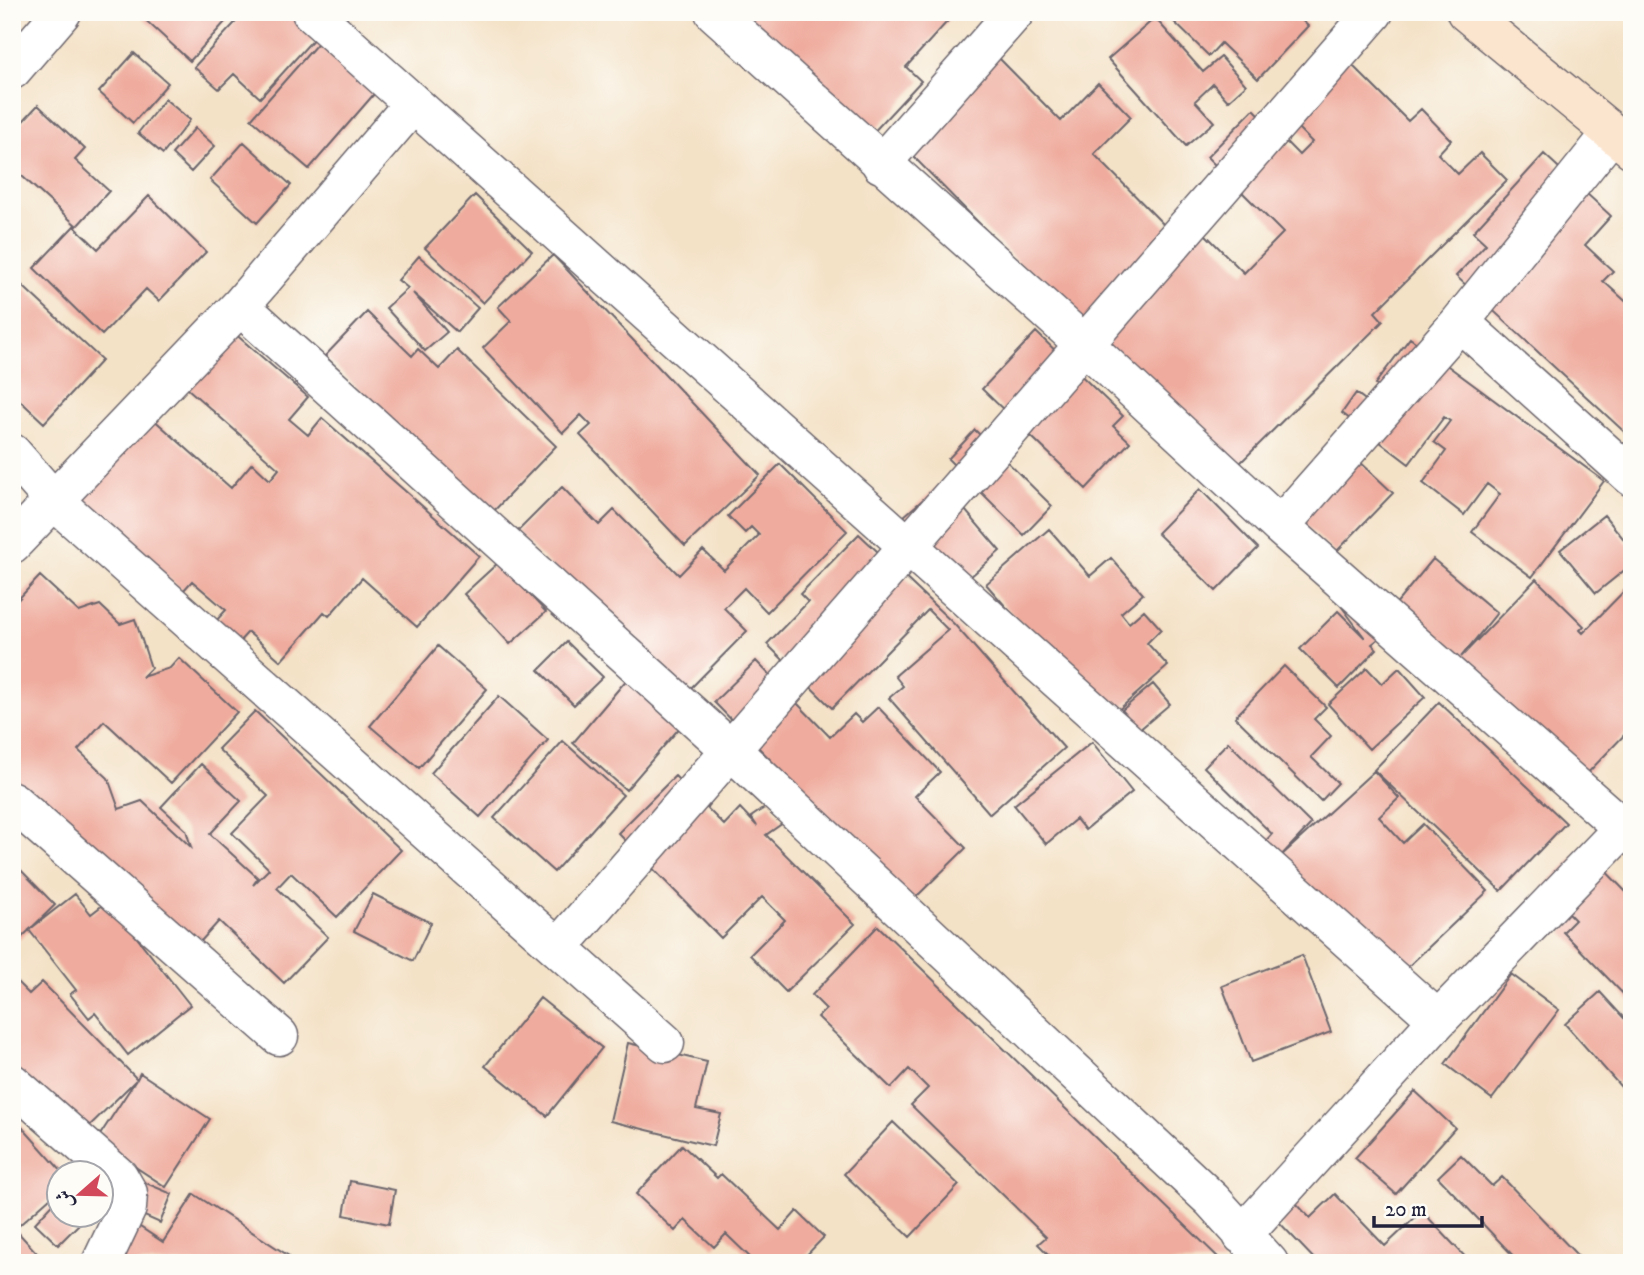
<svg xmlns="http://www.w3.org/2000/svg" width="1644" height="1275" viewBox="0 0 1644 1275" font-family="'IM FELL DW Pica',Amiri,serif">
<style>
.building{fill:#efac9e}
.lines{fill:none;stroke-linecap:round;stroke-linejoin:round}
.street-casing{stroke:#6c656c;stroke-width:41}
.secondary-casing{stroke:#6c656c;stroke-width:41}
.street{stroke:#fff;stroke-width:38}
.secondary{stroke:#fce5cf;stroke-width:38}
</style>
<rect width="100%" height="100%" fill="#fdfcf7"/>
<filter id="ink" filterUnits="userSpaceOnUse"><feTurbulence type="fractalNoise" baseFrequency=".0143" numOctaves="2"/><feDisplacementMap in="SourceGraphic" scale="14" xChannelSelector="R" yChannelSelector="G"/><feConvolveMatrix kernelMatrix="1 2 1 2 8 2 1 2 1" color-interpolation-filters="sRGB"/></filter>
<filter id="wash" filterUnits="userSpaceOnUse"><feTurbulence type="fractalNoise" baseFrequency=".00686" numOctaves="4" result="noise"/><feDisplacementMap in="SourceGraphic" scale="28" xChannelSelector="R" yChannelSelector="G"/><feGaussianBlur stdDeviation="1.57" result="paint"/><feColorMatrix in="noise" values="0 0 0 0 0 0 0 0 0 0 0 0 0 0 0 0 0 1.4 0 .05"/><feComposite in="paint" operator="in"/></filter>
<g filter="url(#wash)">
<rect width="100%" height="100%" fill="#f4e2c7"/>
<g id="blocks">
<path class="building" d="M 144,12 L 234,12 L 190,61 L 141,16 Z
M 245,12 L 295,12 L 318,34 L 260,98 L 234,74 L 219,89 L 194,67 Z
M 736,12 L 956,12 L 906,67 L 921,81 L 869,137 Z
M 1164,12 L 1293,12 L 1308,26 L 1258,79 L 1221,43 L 1209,56 Z
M 1155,18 L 1203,72 L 1221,57 L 1246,85 L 1228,101 L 1213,84 L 1195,101 L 1214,122 L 1186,146 L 1108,59 Z
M 324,36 L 381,86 L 309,169 L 251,119 Z
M 1330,43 L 1408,121 L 1421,109 L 1451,140 L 1438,154 L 1458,174 L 1480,153 L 1507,180 L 1375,312 L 1383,321 L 1228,475 L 901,144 L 993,52 L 1061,121 L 1098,83 L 1131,117 L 1094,154 L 1173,234 L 1189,218 L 1244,273 L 1283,233 L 1207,157 L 1254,109 L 1299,155 L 1312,142 L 1271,101 Z
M 134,53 L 168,83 L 133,123 L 99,92 Z
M 165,99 L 190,120 L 163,154 L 138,133 Z
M 38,105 L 85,149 L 75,160 L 109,191 L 77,226 L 12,167 L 12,133 Z
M 195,128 L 215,146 L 191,172 L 172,154 Z
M 244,142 L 291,185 L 257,223 L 210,180 Z
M 1544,154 L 1611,216 L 1585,245 L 1613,271 L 1603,281 L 1632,307 L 1632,439 L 1456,276 L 1486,244 L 1473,232 Z
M 475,195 L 532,251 L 483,303 L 425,248 Z
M 149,196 L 206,252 L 159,301 L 146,289 L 102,335 L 34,268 L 74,226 L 98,249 Z
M 553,255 L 760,475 L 685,546 L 580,435 L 591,425 L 581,415 L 563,433 L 483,348 L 511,321 L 498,307 Z
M 419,256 L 478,308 L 457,332 L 413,293 L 447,332 L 425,351 L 386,308 L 408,288 L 398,280 Z
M 12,276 L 102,360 L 44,423 L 12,393 Z
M 210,312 L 308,397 L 289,419 L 308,435 L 322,418 L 479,556 L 417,627 L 362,578 L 329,616 L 324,612 L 281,661 L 248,632 L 238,643 L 215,622 L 226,610 L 192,581 L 183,591 L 66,489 L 143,410 L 231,488 L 252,463 L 270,480 L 279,469 L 163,367 Z
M 367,312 L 412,356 L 418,349 L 439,369 L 457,350 L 556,446 L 489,516 L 325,356 Z
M 1036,332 L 1123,416 L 1113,426 L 1130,442 L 1086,489 L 982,389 Z
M 1410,338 L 1604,481 L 1532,577 L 1472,532 L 1500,494 L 1487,484 L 1464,515 L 1423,483 L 1446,451 L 1434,442 L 1450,421 L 1444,417 L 1409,464 L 1342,413 L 1356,393 L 1381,412 L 1392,397 L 1375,384 Z
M 975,430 L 1052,506 L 1024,535 L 948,459 Z
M 1338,441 L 1393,493 L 1335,553 L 1281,500 Z
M 780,464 L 847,531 L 767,612 L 744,588 L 724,608 L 747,631 L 682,697 L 517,532 L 562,487 L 599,525 L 614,510 L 679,575 L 703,550 L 724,570 L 759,535 L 751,527 L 745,533 L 728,516 Z
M 942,483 L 1000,551 L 962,584 L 904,516 Z
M 1200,489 L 1258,548 L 1216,591 L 1157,533 Z
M 1604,515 L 1632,549 L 1632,564 L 1596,593 L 1560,550 Z
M 1049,529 L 1090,576 L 1111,558 L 1143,594 L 1121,613 L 1129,623 L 1144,610 L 1161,629 L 1147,643 L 1168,666 L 1106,721 L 986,584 Z
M 859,534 L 954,624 L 1064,748 L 990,814 L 889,698 L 903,686 L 895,676 L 948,630 L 928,610 L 832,708 L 767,644 L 808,602 L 800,594 Z
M 1433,559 L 1497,613 L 1461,657 L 1536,579 L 1584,626 L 1580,630 L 1583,633 L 1632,583 L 1632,727 L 1579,782 L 1390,611 Z
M 499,562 L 546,612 L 510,644 L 464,594 Z
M 40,576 L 79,612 L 100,605 L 120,624 L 135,619 L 151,668 L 142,677 L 170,668 L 179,658 L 237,712 L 171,783 L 104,721 L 78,750 L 108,778 L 119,809 L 142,801 L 191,847 L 186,830 L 161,807 L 201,764 L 241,801 L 210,834 L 258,878 L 253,885 L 269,869 L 232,833 L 268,796 L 218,749 L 255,711 L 401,850 L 337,917 L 291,873 L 277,888 L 328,937 L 284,983 L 219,921 L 192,951 L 12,784 L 12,606 Z
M 1329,590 L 1395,626 L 1372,644 L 1377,649 L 1339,688 L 1300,649 L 1338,611 L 1365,638 Z
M 567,642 L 603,677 L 574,705 L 539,670 Z
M 438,646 L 487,689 L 419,768 L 370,726 Z
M 756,661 L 830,737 L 854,714 L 862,722 L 878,707 L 940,772 L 915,796 L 966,848 L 910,903 L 714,702 Z
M 1284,666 L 1326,707 L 1314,719 L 1331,736 L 1311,757 L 1338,783 L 1321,801 L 1235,717 Z
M 1367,668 L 1382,684 L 1399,668 L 1425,697 L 1369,749 L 1328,704 Z
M 628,678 L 682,725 L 626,790 L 573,743 Z
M 1153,684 L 1170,704 L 1139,730 L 1122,710 Z
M 499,696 L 548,740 L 480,817 L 431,773 Z
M 1439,702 L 1566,823 L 1501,891 L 1374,770 Z
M 563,741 L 623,795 L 554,872 L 494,818 Z
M 1092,742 L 1132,792 L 1085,830 L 1076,819 L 1046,844 L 1014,805 Z
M 1228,742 L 1311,824 L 1278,859 L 1263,844 L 1272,834 L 1204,767 Z
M 1374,771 L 1399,798 L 1379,817 L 1403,843 L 1423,824 L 1488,891 L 1395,979 L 1281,856 Z
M 675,776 L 724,825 L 740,808 L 757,826 L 751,817 L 770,804 L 783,823 L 766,835 L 855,924 L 786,992 L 750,955 L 785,920 L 762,897 L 721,938 L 618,833 Z
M 1583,848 L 1632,898 L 1632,1003 L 1563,932 L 1575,920 L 1543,887 Z
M 12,861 L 55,905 L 20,939 L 12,931 Z
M 75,894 L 91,914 L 108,901 L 190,1005 L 128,1055 L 95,1013 L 89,1018 L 70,994 L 76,990 L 29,930 Z
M 373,894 L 431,923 L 413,961 L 354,931 Z
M 878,926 L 1224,1263 L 1057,1263 L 1038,1244 L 1046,1237 L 911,1105 L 928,1088 L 909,1069 L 891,1088 L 818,1017 L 826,1009 L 812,995 Z
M 1302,955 L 1331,1032 L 1251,1062 L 1222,986 Z
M 1511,974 L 1559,1010 L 1492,1099 L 1445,1064 Z
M 12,977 L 29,994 L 42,982 L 137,1079 L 140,1073 L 210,1119 L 166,1187 L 96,1141 L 136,1080 L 74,1141 L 12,1078 Z
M 1600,992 L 1632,1027 L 1632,1092 L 1628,1095 L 1565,1024 Z
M 540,998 L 602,1048 L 547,1116 L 485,1066 Z
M 628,1043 L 707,1062 L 696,1109 L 721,1114 L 713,1146 L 610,1121 Z
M 1415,1091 L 1455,1128 L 1396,1194 L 1355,1158 Z
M 12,1116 L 64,1174 L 60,1174 L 60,1189 L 15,1229 L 46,1263 L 12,1263 Z
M 893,1122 L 959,1185 L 910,1237 L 844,1174 Z
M 682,1145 L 717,1178 L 721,1174 L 780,1230 L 797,1211 L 824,1237 L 799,1263 L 756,1263 L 726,1234 L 714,1247 L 685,1220 L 675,1231 L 636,1194 Z
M 1461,1155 L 1492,1186 L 1502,1177 L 1579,1257 L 1573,1263 L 1520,1263 L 1438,1177 Z
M 127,1175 L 172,1194 L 160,1223 L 115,1203 Z
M 350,1181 L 395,1190 L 389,1224 L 344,1215 Z
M 194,1194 L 289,1256 L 285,1263 L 80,1263 L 114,1210 L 163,1242 Z
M 1335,1194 L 1385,1246 L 1422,1211 L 1471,1263 L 1318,1263 L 1275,1218 L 1293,1200 L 1310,1218 Z
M 60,1196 L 60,1216 L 87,1216 L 58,1245 L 35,1223 Z"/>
</g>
</g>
<g filter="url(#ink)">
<use href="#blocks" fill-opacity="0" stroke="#6c656c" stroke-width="2"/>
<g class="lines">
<defs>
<path id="street" d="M 311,12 L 1438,1020
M 714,12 L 1084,344 L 1280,526 L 1632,836
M 12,70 L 62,12
M 881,164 L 1015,12
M 240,306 L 731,750 L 1212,1200 L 1269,1263
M 1460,322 L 1632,477
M 12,453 L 53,500 L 665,1043
M 1280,526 L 1460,322 L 1612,133
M 12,544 L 240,306 L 413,104
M 12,801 L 279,1036
M 558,948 L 1374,12
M 12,1083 L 119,1177 L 128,1193 L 127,1208 L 101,1263
M 1242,1235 L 1438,1020 L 1632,819"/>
<path id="secondary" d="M 1466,12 L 1632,149"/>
</defs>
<use href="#street" class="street-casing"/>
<use href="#secondary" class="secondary-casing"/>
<use href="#street" class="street"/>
<use href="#secondary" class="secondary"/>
</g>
</g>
<rect width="1644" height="1275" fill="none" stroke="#fdfcf7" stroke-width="42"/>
<g transform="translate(80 1194) rotate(250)"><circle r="33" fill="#fdfcf7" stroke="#a5a5ac" stroke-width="2"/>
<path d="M0-5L12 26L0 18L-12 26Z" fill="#d1495b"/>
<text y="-10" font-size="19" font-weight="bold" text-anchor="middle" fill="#22223b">ش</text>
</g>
<path d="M1374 1216v10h108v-10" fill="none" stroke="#22223b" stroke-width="3.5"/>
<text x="1385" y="1216" font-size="21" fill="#22223b" stroke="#fdfcf7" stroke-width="5" paint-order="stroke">20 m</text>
</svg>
